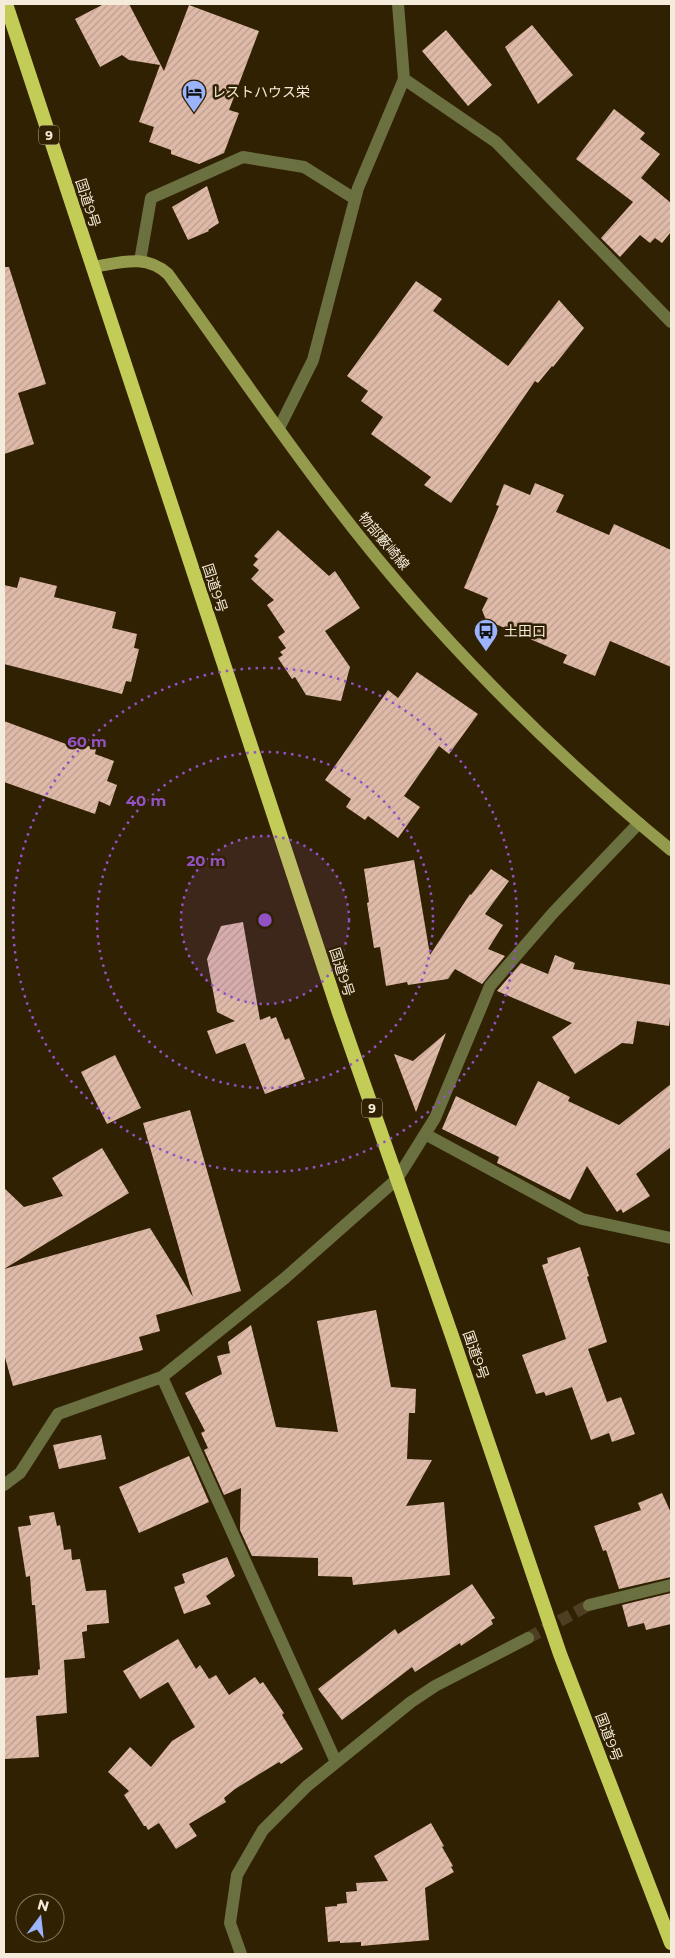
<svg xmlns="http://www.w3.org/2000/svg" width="675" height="1958" viewBox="0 0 675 1958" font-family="Montserrat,'Noto Sans JP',sans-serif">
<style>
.building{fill:url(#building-hatch)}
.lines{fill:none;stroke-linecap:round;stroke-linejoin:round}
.minor-tunnel{stroke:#4e3f23;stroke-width:12;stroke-dasharray:12 6;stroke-linecap:butt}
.minor{stroke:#6b7040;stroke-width:12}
.secondary{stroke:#949b4c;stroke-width:12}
.trunk{stroke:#c2cc56;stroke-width:14}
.ring{fill:none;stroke:#9352c4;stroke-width:2.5;stroke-dasharray:2.5 5}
.labels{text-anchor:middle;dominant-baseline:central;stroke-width:5;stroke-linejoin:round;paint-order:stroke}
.shield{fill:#312103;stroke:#baae9a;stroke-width:1}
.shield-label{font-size:12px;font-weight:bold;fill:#f5ebda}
.poi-label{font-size:14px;fill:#f5ebda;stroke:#312103;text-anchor:start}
.street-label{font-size:14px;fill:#f5ebda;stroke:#312103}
.centre{fill:#9352c4;stroke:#312103;stroke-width:2.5}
.ring-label{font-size:15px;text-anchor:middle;font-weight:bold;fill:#9352c4;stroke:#312103;stroke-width:5;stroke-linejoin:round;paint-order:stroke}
</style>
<defs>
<pattern id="building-hatch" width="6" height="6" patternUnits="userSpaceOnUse" patternTransform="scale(1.25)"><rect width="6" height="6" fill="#e0baa9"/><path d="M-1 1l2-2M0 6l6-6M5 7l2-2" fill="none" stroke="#ba9d8f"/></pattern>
</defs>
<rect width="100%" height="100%" fill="#312103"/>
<path class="building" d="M 104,4 L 129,4 L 164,71 L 189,5 L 259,31 L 229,110 L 239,113 L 224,153 L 199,164 L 171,154 L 171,150 L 149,142 L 154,127 L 139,122 L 160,65 L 129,60 L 122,55 L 100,67 L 75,19 Z
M 532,25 L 573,75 L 538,104 L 505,47 Z
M 446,30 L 492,85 L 468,106 L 422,51 Z
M 614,109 L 645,133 L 640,139 L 660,154 L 641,178 L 671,203 L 671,232 L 662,243 L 655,238 L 650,243 L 640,235 L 620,257 L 601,238 L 633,202 L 576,159 Z
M 207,186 L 219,223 L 208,230 L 209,231 L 188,240 L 172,207 Z
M 4,267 L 9,267 L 46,384 L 18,393 L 34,444 L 4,454 Z
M 416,281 L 442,299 L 433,311 L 508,366 L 559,300 L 584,328 L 553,367 L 552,366 L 538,383 L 535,381 L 451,503 L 424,485 L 431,477 L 371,434 L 383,417 L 361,401 L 368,391 L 347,376 Z
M 535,483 L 564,495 L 556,512 L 609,535 L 614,524 L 671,550 L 671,667 L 610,641 L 595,676 L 563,663 L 567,655 L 486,620 L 482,610 L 488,598 L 464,588 L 499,506 L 496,505 L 504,484 L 530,495 Z
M 278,530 L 329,576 L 335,571 L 360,608 L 325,631 L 350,667 L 341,701 L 306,695 L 295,677 L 292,679 L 278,658 L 283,655 L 280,652 L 286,648 L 278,637 L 285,632 L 267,605 L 274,600 L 251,579 L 259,570 L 253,565 L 258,559 L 254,556 Z
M 20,577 L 57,586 L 54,597 L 116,612 L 112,628 L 137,634 L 134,648 L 139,649 L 131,682 L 126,681 L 122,694 L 4,664 L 4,585 L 17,588 Z
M 417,672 L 478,714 L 449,754 L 439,746 L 404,796 L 420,807 L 398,838 L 368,816 L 365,820 L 346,807 L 351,799 L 325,780 L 388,690 L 398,698 Z
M 4,721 L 74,747 L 76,741 L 96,749 L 95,754 L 114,761 L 107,781 L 117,785 L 110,806 L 99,801 L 95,814 L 4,782 Z
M 414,860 L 430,955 L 470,894 L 471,895 L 491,869 L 509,881 L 485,914 L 503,925 L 488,949 L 505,956 L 482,984 L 455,969 L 448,979 L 408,985 L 407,982 L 386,986 L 380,947 L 374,948 L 367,903 L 369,902 L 364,869 Z
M 243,922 L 260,1020 L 270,1016 L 271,1019 L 276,1017 L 285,1040 L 289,1038 L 305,1079 L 265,1094 L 245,1043 L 216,1054 L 207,1031 L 235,1021 L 217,1012 L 207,959 L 221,926 Z
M 555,955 L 575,963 L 573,969 L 671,985 L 671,1011 L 669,1026 L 637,1021 L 633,1044 L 622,1043 L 575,1074 L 552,1037 L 572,1023 L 497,991 L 521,963 L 548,974 Z
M 446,1033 L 416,1112 L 394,1054 L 413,1061 Z
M 115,1055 L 141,1108 L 107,1124 L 81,1072 Z
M 538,1081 L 570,1097 L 568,1101 L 619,1125 L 671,1084 L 671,1147 L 636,1174 L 650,1196 L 623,1213 L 621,1209 L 617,1212 L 587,1166 L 570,1200 L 497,1163 L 499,1157 L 442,1129 L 456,1096 L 516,1126 Z
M 190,1110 L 241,1291 L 156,1315 L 160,1331 L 139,1337 L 143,1350 L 13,1386 L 4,1354 L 4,1269 L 150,1228 L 193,1297 L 143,1123 Z
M 102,1148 L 129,1193 L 4,1269 L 4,1188 L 24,1207 L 63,1196 L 52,1178 Z
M 580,1247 L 589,1276 L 587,1277 L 607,1342 L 588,1349 L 607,1402 L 621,1397 L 635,1434 L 612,1442 L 609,1433 L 591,1440 L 572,1387 L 546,1396 L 544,1392 L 536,1394 L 522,1355 L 566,1339 L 542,1265 L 548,1263 L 547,1258 Z
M 376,1310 L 391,1387 L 416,1389 L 415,1413 L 409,1413 L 407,1459 L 432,1460 L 406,1506 L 444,1502 L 450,1575 L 353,1585 L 352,1577 L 318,1576 L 318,1558 L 252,1556 L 240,1530 L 241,1488 L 224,1495 L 204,1450 L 208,1448 L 201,1433 L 205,1431 L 185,1393 L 222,1374 L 217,1356 L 230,1353 L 228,1342 L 251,1325 L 276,1427 L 338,1432 L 317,1321 Z
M 101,1435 L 106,1459 L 59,1469 L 53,1445 Z
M 189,1456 L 209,1502 L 139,1533 L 119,1487 Z
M 662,1493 L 671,1513 L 671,1577 L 619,1589 L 606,1550 L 603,1551 L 594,1526 L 641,1510 L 638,1503 Z
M 54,1512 L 57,1526 L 60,1525 L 64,1550 L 71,1549 L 72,1560 L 80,1559 L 86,1591 L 106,1590 L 109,1623 L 87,1625 L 87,1631 L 82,1632 L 85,1658 L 64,1660 L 67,1713 L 36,1716 L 39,1757 L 4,1759 L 4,1678 L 38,1675 L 38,1670 L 40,1669 L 35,1605 L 32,1605 L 30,1576 L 26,1577 L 18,1527 L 31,1525 L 29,1516 Z
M 227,1557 L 235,1576 L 206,1596 L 211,1604 L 184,1614 L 174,1587 L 185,1583 L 182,1574 Z
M 472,1584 L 495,1618 L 491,1620 L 493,1624 L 461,1646 L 460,1643 L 415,1672 L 412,1667 L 342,1720 L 318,1689 L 395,1629 L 398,1634 Z
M 671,1593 L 671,1624 L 646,1630 L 644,1623 L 628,1627 L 622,1605 Z
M 178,1639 L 196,1669 L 200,1665 L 209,1679 L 216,1675 L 229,1695 L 255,1677 L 260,1684 L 263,1682 L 284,1713 L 282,1715 L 303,1749 L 281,1764 L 279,1762 L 235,1789 L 224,1798 L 226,1802 L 189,1824 L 197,1836 L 176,1849 L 159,1823 L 148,1830 L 146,1826 L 144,1826 L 124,1795 L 129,1791 L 108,1772 L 130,1747 L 151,1767 L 172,1741 L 195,1727 L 168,1682 L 140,1699 L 123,1671 Z
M 431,1823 L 444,1846 L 442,1847 L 453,1866 L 451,1867 L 454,1872 L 425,1888 L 429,1940 L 361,1946 L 361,1942 L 340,1943 L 340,1941 L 328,1942 L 325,1907 L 337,1906 L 337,1904 L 347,1903 L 346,1892 L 357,1891 L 356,1883 L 388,1881 L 374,1856 Z"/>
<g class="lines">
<path class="minor-tunnel" d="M 528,1638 L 589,1605"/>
<path class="minor" d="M 404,79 L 496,142 L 671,322
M 140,261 L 151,198 L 243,157 L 304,167 L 355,199
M 279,428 L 313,360 L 358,188 L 404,79 L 398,4
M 425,1134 L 582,1219 L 671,1238
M 162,1377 L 336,1762
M 4,1485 L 20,1473 L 58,1414 L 162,1377 L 285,1278 L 397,1179 L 435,1118 L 490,986 L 553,913 L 639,823
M 589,1605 L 671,1585
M 241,1954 L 230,1923 L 237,1875 L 263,1830 L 307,1786 L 411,1702 L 435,1686 L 528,1638"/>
<path class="secondary" d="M 92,267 C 120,263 145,253 168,274 C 224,351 277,430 335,505 C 431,631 549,750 671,850"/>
<path class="trunk" d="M 6,4 L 339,1013 L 452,1336 L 560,1654 L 671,1943"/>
</g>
<circle cx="265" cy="920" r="84" fill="#9352c4" fill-opacity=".12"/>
<g class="ring">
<circle cx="265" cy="920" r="84"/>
<circle cx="265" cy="920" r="168"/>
<circle cx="265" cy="920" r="252"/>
</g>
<defs>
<symbol id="hotel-pin" viewBox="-11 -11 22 30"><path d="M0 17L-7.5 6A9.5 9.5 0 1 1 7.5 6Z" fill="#9cb4fd" stroke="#312103"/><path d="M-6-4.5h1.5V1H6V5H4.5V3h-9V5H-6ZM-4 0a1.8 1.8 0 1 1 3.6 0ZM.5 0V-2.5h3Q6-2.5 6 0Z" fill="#111"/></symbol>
<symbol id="bus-pin" viewBox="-11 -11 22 30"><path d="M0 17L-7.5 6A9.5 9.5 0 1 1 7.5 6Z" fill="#9cb4fd" stroke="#312103"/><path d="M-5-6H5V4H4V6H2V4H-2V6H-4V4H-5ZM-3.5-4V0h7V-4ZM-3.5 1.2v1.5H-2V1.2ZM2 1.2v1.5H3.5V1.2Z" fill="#111"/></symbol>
</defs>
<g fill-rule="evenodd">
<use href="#hotel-pin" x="180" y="78" width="28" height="38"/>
<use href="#bus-pin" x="472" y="617" width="28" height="38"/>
</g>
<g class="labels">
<g class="shield">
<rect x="39" y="125.5" width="20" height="19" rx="4"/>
<rect x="362" y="1098.5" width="20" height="19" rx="4"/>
</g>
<g class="shield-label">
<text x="49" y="135">9</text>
<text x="372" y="1108">9</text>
</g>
<g class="poi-label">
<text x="212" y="92">レストハウス栄</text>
<text x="504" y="631">土田口</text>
</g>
<g class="street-label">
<text transform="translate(88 203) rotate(72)">国道9号</text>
<text transform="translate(384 541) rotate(50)">物部藪崎線</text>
<text transform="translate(215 588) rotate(72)">国道9号</text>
<text transform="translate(342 972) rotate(72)">国道9号</text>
<text transform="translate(476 1355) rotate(71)">国道9号</text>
<text transform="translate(609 1737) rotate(69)">国道9号</text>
</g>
</g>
<circle cx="265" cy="920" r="8" class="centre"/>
<g class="ring-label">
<text x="87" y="747">60 m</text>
<text x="146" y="806">40 m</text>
<text x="206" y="866">20 m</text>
</g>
<rect width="675" height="1958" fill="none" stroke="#f5ebda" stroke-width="10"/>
<g transform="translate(40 1918) rotate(15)"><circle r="24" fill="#312103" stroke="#7f7259"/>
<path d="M0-4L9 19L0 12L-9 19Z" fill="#9cb4fd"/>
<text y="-8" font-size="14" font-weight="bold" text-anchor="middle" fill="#f5ebda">N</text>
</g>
</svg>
